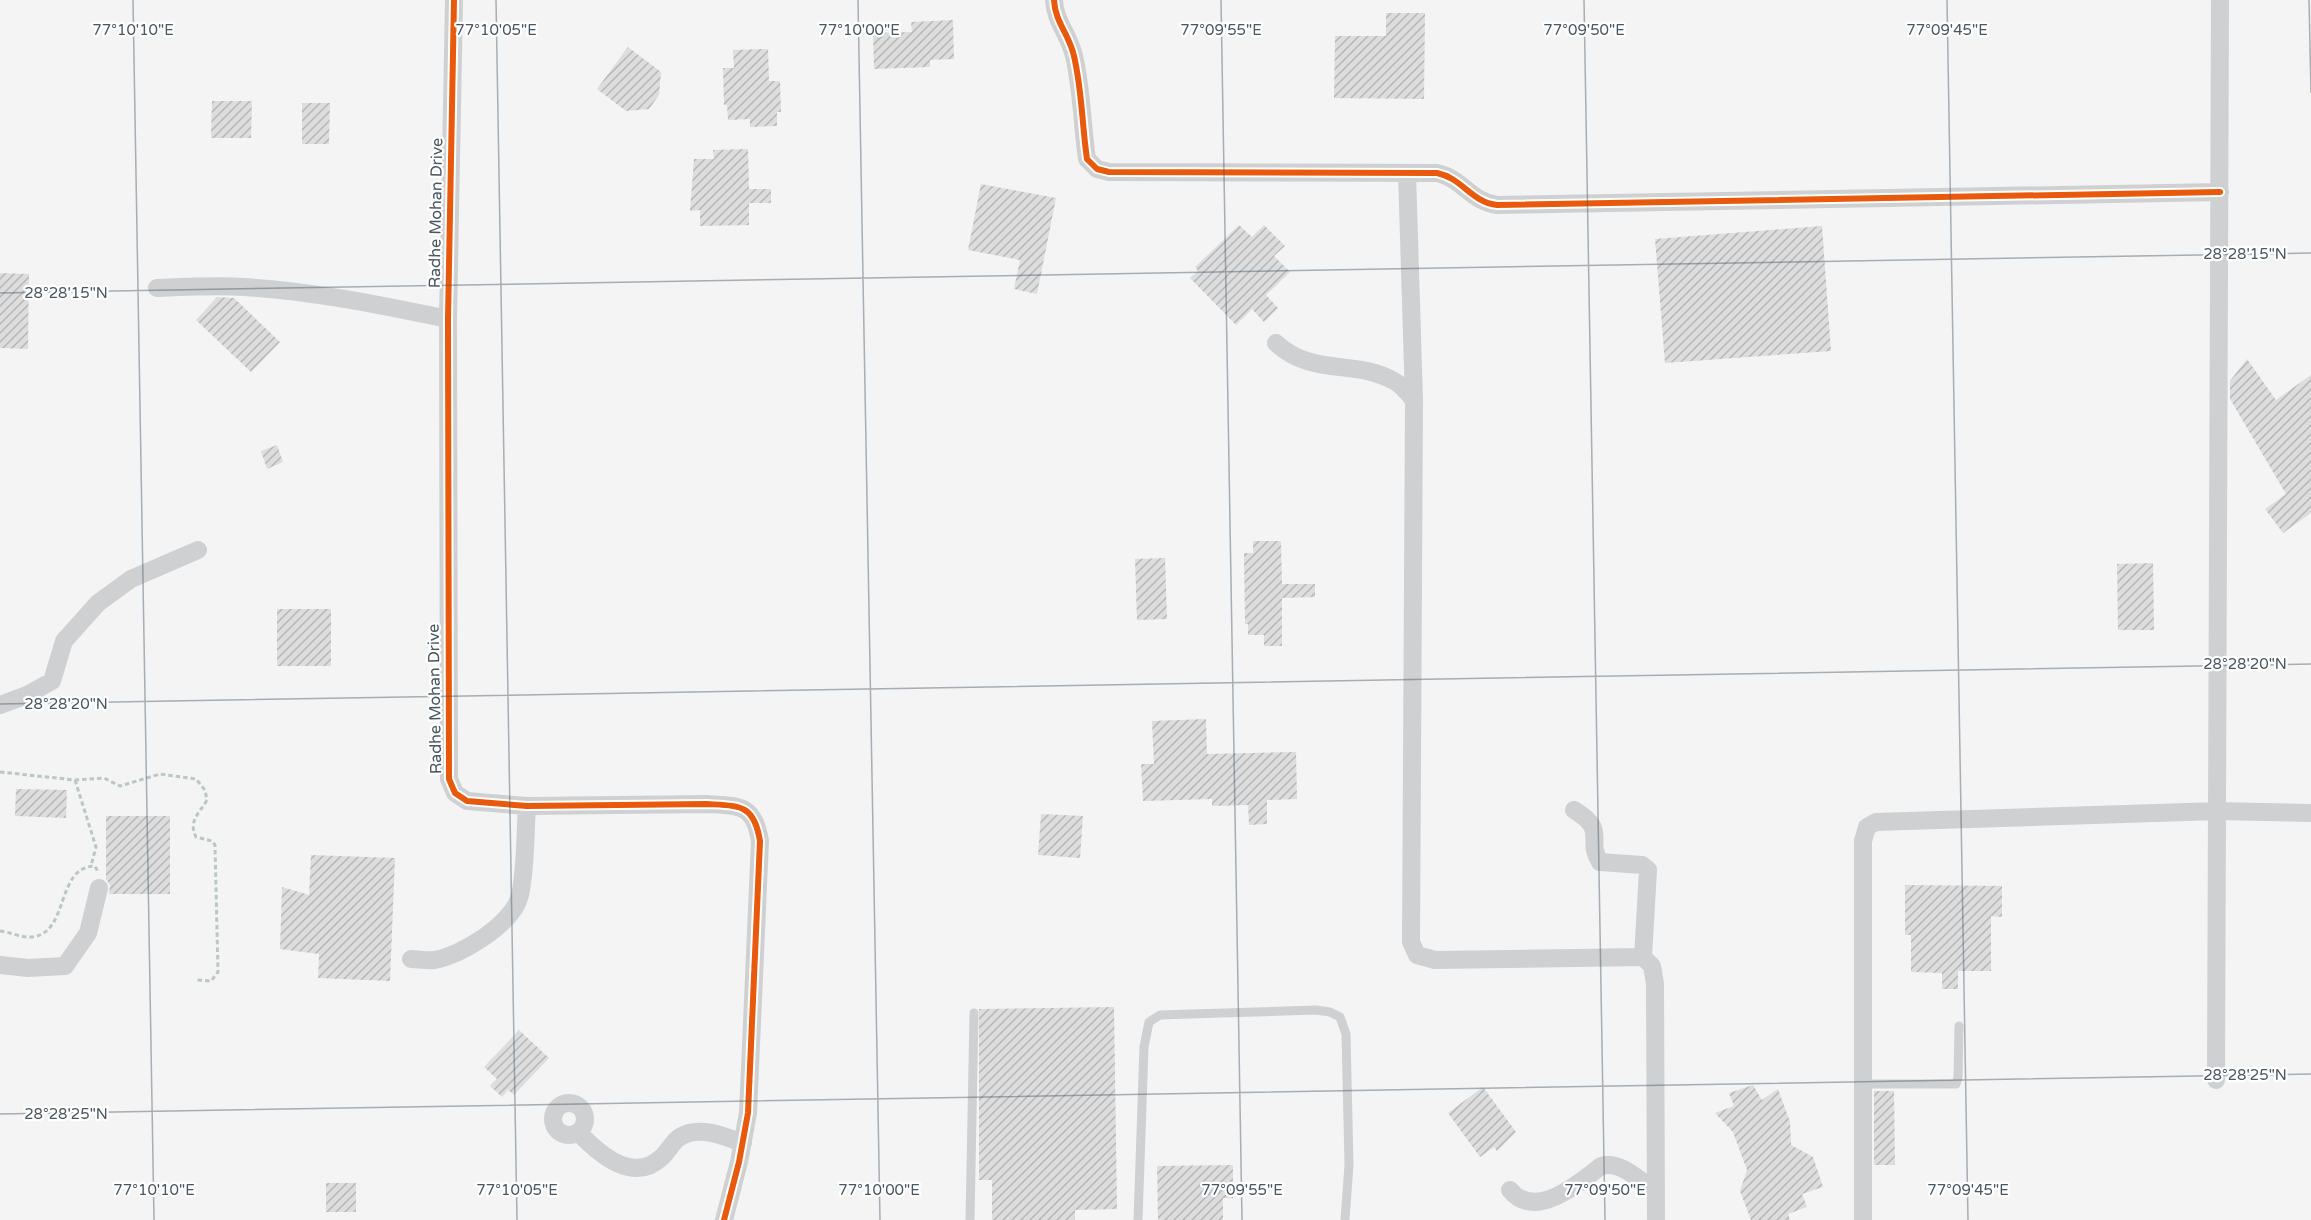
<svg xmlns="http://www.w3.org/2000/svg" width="2311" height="1220" viewBox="0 0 2311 1220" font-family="'Varela Round',sans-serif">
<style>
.building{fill:url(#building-hatch)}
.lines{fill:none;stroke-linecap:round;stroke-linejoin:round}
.path{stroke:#bcc7c4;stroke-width:3;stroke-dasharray:4.5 3;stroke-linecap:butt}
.lane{stroke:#ced0d2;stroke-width:9}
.street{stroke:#ced0d2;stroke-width:18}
.cycleway-casing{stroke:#fff;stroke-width:10}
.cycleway{stroke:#e8590c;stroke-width:6}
.ticks{fill:none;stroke:#4a5661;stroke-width:1.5;stroke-opacity:0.45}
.labels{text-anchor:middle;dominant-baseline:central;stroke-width:4.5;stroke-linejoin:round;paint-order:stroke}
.street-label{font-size:16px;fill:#4a5661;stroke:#fff}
.ticks-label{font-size:15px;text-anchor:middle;fill:#4a5661;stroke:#fff;stroke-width:4.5;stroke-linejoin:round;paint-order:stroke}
</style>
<defs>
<pattern id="building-hatch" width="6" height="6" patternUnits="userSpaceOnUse" patternTransform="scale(1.5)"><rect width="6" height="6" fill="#ddddde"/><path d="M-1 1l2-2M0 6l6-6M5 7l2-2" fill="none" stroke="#b5b6b7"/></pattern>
</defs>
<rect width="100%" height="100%" fill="#f4f4f4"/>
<path class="building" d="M 1386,13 L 1425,13 L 1424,99 L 1334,98 L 1335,36 L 1386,36 Z
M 953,20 L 954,59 L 930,60 L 930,67 L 874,69 L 873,33 L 912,32 L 911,22 Z
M 628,47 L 661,72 L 659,95 L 649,109 L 626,111 L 597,89 Z
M 768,49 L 769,81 L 780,81 L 781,112 L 777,112 L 777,126 L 750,127 L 750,119 L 728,120 L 727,105 L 724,105 L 723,68 L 734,68 L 733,50 Z
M 212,101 L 252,101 L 251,138 L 211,138 Z
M 302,103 L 330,103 L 329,144 L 302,144 Z
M 748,149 L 749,189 L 771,189 L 771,203 L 749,203 L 749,225 L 700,226 L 700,210 L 690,211 L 694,159 L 714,159 L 713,150 Z
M 981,184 L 1056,198 L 1037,294 L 1014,289 L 1020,260 L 968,250 Z
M 1239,225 L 1252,237 L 1264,225 L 1285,246 L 1274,256 L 1290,272 L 1266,295 L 1278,308 L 1264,322 L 1252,309 L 1236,325 L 1190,278 L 1198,271 L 1195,267 Z
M 1822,226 L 1831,351 L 1665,363 L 1655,239 Z
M 0,273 L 29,274 L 28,349 L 0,348 Z
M 217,297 L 234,298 L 280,342 L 251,372 L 196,320 Z
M 2247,359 L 2276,400 L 2311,375 L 2311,513 L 2283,533 L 2265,509 L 2286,494 L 2230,399 L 2230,381 Z
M 277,445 L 283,462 L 267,469 L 261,451 Z
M 1253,541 L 1281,541 L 1282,584 L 1315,584 L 1315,597 L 1282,598 L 1282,646 L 1264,646 L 1264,635 L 1248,635 L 1248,624 L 1245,624 L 1244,553 L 1253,553 Z
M 1165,558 L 1167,619 L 1137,620 L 1135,559 Z
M 2153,563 L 2154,630 L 2118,630 L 2117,564 Z
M 277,609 L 331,609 L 331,666 L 277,666 Z
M 1206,719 L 1207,754 L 1296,752 L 1297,799 L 1267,800 L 1267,824 L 1249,825 L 1248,805 L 1212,806 L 1212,799 L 1143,801 L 1141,764 L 1154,764 L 1152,721 Z
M 16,789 L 67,790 L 66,818 L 15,816 Z
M 1041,814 L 1083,816 L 1080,858 L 1038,855 Z
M 106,816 L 170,816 L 170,894 L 109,894 L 110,885 L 106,879 Z
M 311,855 L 395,858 L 390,981 L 318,978 L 319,954 L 280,949 L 282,887 L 309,895 Z
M 1905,885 L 2002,886 L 2002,917 L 1991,916 L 1991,971 L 1958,971 L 1958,989 L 1942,989 L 1942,973 L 1911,972 L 1911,935 L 1905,935 Z
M 1114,1007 L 1117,1209 L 1075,1210 L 1075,1220 L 992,1220 L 992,1180 L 979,1180 L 979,1009 Z
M 519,1030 L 549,1058 L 514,1095 L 508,1090 L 502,1097 L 490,1086 L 497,1079 L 484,1067 Z
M 1753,1085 L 1762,1100 L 1778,1089 L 1790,1122 L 1791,1145 L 1813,1157 L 1823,1187 L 1802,1194 L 1807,1207 L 1788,1214 L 1790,1220 L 1751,1220 L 1740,1191 L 1747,1170 L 1733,1132 L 1715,1113 L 1734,1106 L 1729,1093 Z
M 1483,1087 L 1516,1132 L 1497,1151 L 1494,1147 L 1480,1157 L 1448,1113 Z
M 1874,1091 L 1894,1091 L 1895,1165 L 1874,1165 Z
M 1233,1165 L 1233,1198 L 1223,1198 L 1223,1220 L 1158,1220 L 1157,1166 Z
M 326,1183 L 356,1183 L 356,1212 L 326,1212 Z"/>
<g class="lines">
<path class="path" d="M 0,772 L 75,780 L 104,778 L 120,786 L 160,774 L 196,779 L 205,790 L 207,800 C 199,814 188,821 196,837 L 212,841 L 215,845 L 218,972 L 211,981 L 197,980
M 75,780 L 96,847 L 91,866
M 0,931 C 10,932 22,938 32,937 C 70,933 55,867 95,866 L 98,872"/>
<path class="lane" d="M 1863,1084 L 1956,1084 L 1958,1077 L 1959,1026
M 970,1220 L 974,1013
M 1138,1220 L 1144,1047 L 1149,1022 L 1160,1015 L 1316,1010 L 1330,1012 L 1340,1017 L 1346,1034 L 1349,1165 L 1345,1220"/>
<path class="street" d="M 454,0 L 448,319 L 449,779 L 455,793 L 467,801 L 527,806 L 707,804 C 740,806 754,804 760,841 L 748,1113 L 739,1162 L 724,1220
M 1054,0 C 1055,22 1069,34 1074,56 C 1082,90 1082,125 1087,159 L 1097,169 L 1109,172 L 1437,173 C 1462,178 1471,202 1497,205 L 2220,192
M 1407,173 L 1414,400 L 1411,942 L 1417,955 L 1435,960 L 1643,957 L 1652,966 L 1655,984 L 1656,1220
M 157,288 C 186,287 215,285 244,287 C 313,291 380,305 448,319
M 1276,343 C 1312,377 1356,359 1394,381 C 1402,385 1408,393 1414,400
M 0,705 L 27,695 L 52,681 L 64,641 L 98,603 L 131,579 L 198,550
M 1574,810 C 1609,831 1585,839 1600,862 L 1642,865 L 1648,870 L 1643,957
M 411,959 C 418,959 427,961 434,960 C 461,956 514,923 520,895 C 526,867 525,835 527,806
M 0,965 L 28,968 L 65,966 L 88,933 L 99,888
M 2216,1080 L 2220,0
M553 1119a16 16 0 1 1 32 0a16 16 0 1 1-32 0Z
M 578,1132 C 598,1153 633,1185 662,1157 C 672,1147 674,1137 689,1133 C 707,1128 727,1138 743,1143
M 1510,1190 C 1534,1220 1576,1186 1601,1166 C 1621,1160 1640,1181 1656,1192
M 1863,1220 L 1863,841 L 1867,827 L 1876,822 L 2218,811 L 2311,813"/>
<defs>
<path id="cycleway" d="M 454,0 L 448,319 L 449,779 L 455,793 L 467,801 L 527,806 L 707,804 C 740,806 754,804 760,841 L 748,1113 L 739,1162 L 724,1220
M 1054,0 C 1055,22 1069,34 1074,56 C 1082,90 1082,125 1087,159 L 1097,169 L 1109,172 L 1437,173 C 1462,178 1471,202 1497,205 L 2220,192"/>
</defs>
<use href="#cycleway" class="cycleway-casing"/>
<use href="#cycleway" class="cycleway"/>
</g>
<path class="ticks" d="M 133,0 L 154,1220M 496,0 L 517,1220M 858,0 L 880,1220M 1221,0 L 1242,1220M 1584,0 L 1605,1220M 1947,0 L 1968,1220M 2309,0 L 2311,93M 0,293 L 2311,253M 0,704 L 2311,664M 0,1114 L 2311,1074"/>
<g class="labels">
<g class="street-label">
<text transform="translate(436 213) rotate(-89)">Radhe Mohan Drive</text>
<text transform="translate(435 699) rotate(-91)">Radhe Mohan Drive</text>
</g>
</g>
<g class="ticks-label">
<text x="133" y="35">77°10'10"E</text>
<text x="496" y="35">77°10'05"E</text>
<text x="859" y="35">77°10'00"E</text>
<text x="1221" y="35">77°09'55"E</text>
<text x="1584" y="35">77°09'50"E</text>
<text x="1947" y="35">77°09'45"E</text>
<text x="2245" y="259">28°28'15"N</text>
<text x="66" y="298">28°28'15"N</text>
<text x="2245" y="669">28°28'20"N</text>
<text x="66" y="709">28°28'20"N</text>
<text x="2245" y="1080">28°28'25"N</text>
<text x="66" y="1119">28°28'25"N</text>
<text x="154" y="1195">77°10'10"E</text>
<text x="517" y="1195">77°10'05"E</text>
<text x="879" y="1195">77°10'00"E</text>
<text x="1242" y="1195">77°09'55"E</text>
<text x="1605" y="1195">77°09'50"E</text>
<text x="1968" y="1195">77°09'45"E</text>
</g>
</svg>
